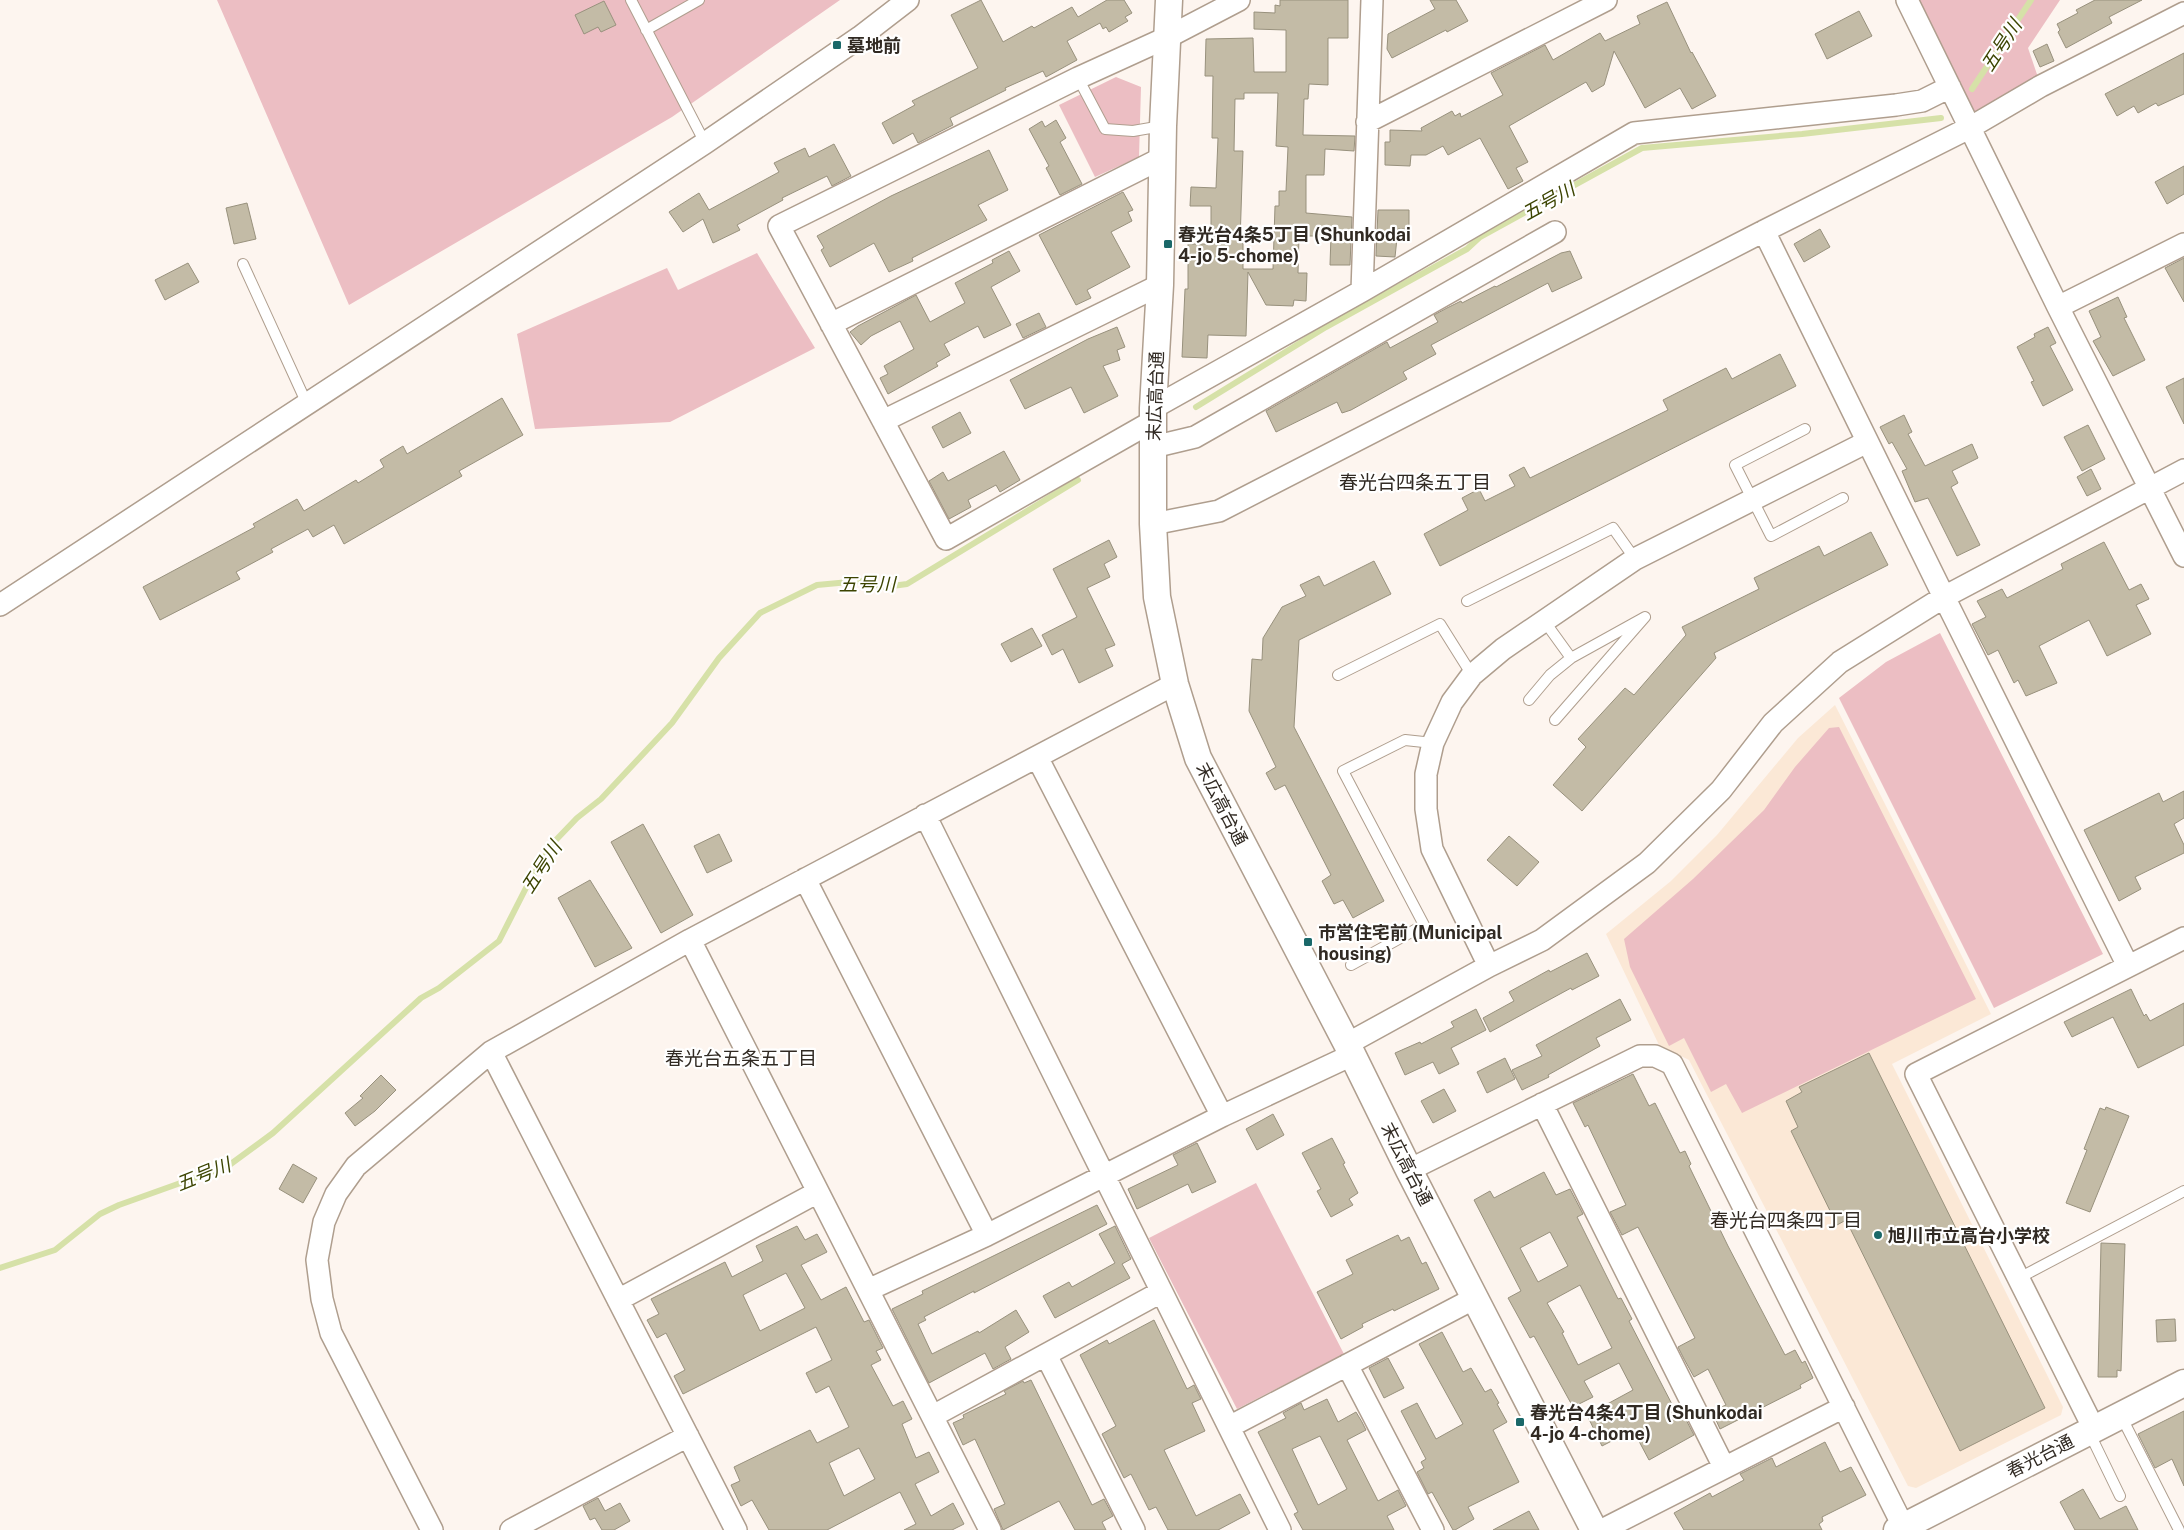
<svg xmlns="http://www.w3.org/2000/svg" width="2184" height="1530" viewBox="0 0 2184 1530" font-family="'Public Sans','Noto Sans JP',sans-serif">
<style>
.built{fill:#fbe8d6}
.green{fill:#ecbec3}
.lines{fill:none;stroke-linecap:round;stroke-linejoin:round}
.stream{stroke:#d6e1a8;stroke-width:6}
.building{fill:#c3bba6;stroke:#98917d;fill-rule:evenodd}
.service-casing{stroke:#af9e8e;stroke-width:12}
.minor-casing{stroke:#af9e8e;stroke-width:24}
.tertiary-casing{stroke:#af9e8e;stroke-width:29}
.service{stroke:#fff;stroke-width:10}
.minor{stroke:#fff;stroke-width:21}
.tertiary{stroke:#fff;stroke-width:26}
.poi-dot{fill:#1a6869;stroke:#fff;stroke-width:2}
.labels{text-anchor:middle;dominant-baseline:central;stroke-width:4.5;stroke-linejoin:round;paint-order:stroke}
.poi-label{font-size:18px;font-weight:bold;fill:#312a23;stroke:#fff;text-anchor:start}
.street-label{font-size:18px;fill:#312a23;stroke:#fff}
.water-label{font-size:19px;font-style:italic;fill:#3c4401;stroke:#fff}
.neighbourhood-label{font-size:19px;fill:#312a23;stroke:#fff}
</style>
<rect width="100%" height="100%" fill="#fdf5ef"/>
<path class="built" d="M 1835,705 L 1991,1014 L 1892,1064 L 2063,1407 L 2061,1415 L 1916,1488 L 1908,1486 L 1689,1060 L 1659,1045 L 1606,934 L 1671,881 L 1717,835 L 1798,738 Z"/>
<path class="green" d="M 217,0 L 840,0 L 672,117 L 349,305 Z
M 1907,0 L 2060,0 L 2028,48 L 2041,86 L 1971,127 Z
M 1116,77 L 1141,87 L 1139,157 L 1095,177 L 1059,105 Z
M 757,253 L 815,348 L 670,422 L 535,429 L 517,334 L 667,268 L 678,290 Z
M 1940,633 L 2103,954 L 1994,1008 L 1839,698 L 1886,662 Z
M 1839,727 L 1976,999 L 1742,1113 L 1726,1084 L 1711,1092 L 1684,1038 L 1669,1046 L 1630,967 L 1624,939 L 1693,879 L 1764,810 L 1795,767 L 1829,728 Z
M 1256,1183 L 1344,1354 L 1237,1409 L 1149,1238 Z"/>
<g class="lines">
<path class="stream" d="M 1972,89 L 2031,0
M 1196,407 L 1326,327 L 1467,249 L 1480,237 L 1642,148 L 1802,134 L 1941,118
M 0,1268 L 55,1250 L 100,1214 L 119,1205 L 228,1166 L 273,1133 L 421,998 L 439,988 L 499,941 L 529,882 L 554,842 L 577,818 L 601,799 L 672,723 L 719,658 L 760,613 L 817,585 L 860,581 L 885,587 L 907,584 L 1078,480"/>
</g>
<path class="building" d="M 981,0 L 1003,42 L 1032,26 L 1034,28 L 1072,7 L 1078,17 L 1107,0 L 1124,0 L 1132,13 L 1125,17 L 1128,21 L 1109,32 L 1106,27 L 1103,29 L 1100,23 L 1067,41 L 1077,60 L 1046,77 L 1043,71 L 1005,88 L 1006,90 L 950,118 L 953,125 L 918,143 L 913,133 L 893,144 L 882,123 L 915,105 L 912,101 L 978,68 L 951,15 Z
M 1280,0 L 1348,0 L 1348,38 L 1328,38 L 1328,85 L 1309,84 L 1308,99 L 1304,99 L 1303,135 L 1355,136 L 1354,151 L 1325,149 L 1324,175 L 1306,175 L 1306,213 L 1352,217 L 1350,265 L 1330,265 L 1331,236 L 1299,236 L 1298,273 L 1307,273 L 1306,301 L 1294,300 L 1293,306 L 1266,305 L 1248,272 L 1246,336 L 1208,335 L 1207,358 L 1182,357 L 1185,289 L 1188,289 L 1188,244 L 1211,244 L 1211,206 L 1190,206 L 1191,187 L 1216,188 L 1218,138 L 1212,138 L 1213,76 L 1205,76 L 1206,39 L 1253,38 L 1254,72 L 1286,72 L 1286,30 L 1254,29 L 1254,12 L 1275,13 L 1275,5 L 1280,6 ZM 1244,93 L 1278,93 L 1276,146 L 1288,147 L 1286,191 L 1279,191 L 1279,206 L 1275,206 L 1273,269 L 1243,269 L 1243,242 L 1240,242 L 1243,151 L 1234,151 L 1235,99 L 1244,99 Z
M 1430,0 L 1456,0 L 1468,21 L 1447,32 L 1446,30 L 1392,58 L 1387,49 L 1388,34 L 1435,9 Z
M 2095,0 L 2142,0 L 2109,17 L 2112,23 L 2066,48 L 2058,32 L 2060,30 L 2057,24 L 2078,13 L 2076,10 Z
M 604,1 L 616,25 L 601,32 L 598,27 L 584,34 L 575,15 Z
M 1667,2 L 1691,53 L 1692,52 L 1716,96 L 1692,109 L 1680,88 L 1645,108 L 1614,51 L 1604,85 L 1592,92 L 1586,82 L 1509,126 L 1528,162 L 1516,168 L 1523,181 L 1508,189 L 1480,138 L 1448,155 L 1443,146 L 1426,155 L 1411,155 L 1410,166 L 1385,165 L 1385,142 L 1390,142 L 1390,130 L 1422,131 L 1421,128 L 1452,111 L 1455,116 L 1460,113 L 1461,117 L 1503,95 L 1491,73 L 1545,45 L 1553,60 L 1600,33 L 1605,41 L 1640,24 L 1637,16 Z
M 1859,11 L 1872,36 L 1827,59 L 1815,34 Z
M 2047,44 L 2054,61 L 2040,67 L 2033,51 Z
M 2184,53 L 2184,94 L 2158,106 L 2156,103 L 2138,113 L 2134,106 L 2117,116 L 2105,94 Z
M 1056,120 L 1066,138 L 1060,142 L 1082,184 L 1060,195 L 1046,168 L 1049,166 L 1029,129 L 1042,121 L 1045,127 Z
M 834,144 L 851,176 L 832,186 L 827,176 L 782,198 L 783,200 L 737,225 L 740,230 L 713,243 L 703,219 L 683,232 L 669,212 L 699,193 L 709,210 L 779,172 L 774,163 L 805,148 L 809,157 Z
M 989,150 L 1008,190 L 978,205 L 987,220 L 912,258 L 913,261 L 889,272 L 874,243 L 830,267 L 821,250 L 824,248 L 817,236 L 891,196 Z
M 2184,166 L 2184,194 L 2167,204 L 2155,182 Z
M 1123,192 L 1133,210 L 1128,212 L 1132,221 L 1111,232 L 1130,267 L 1087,290 L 1091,298 L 1076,305 L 1039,235 Z
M 247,203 L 256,239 L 234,244 L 226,208 Z
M 1378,210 L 1409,210 L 1409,229 L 1398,229 L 1395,257 L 1376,256 Z
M 1820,229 L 1830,247 L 1804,262 L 1794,244 Z
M 1009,251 L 1020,271 L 991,287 L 1011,325 L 984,338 L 978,326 L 944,344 L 950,355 L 936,363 L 938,366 L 888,394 L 880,378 L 888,374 L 884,366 L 914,349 L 900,321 L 871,336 L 861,345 L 850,332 L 858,326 L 916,295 L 930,322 L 965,303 L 955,283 L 993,263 L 992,260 Z
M 1570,251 L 1582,278 L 1552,292 L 1548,283 L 1431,345 L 1436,354 L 1403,372 L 1407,379 L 1351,410 L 1342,413 L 1337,402 L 1276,432 L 1266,411 L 1387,342 L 1390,348 L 1438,322 L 1434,315 L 1447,308 L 1461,301 L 1462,303 L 1495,286 L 1496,287 L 1561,253 Z
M 2184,258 L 2184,302 L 2165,268 Z
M 188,263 L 199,282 L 165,300 L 155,280 Z
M 2118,297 L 2127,317 L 2124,318 L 2145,360 L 2113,376 L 2093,341 L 2101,337 L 2089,311 Z
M 1039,313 L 1046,327 L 1023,338 L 1016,324 Z
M 1117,327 L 1125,347 L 1117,350 L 1120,360 L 1103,366 L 1118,396 L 1084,413 L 1071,387 L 1025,409 L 1010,380 L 1088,339 Z
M 2048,327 L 2056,343 L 2050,346 L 2073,390 L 2043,406 L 2031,382 L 2034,381 L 2017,347 L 2035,337 L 2034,334 Z
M 1780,354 L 1796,386 L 1440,566 L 1424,534 L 1468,510 L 1462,498 L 1479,489 L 1485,501 L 1515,486 L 1509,475 L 1524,467 L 1530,478 L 1668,410 L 1663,400 L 1726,368 L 1732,379 Z
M 2184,378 L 2184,424 L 2166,387 Z
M 502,398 L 523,435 L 459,471 L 462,476 L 344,544 L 334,525 L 313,537 L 308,529 L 271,549 L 273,552 L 236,572 L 240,579 L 160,620 L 143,587 L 255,527 L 253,524 L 297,499 L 304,511 L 356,480 L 358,483 L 384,467 L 380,460 L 403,446 L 407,454 Z
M 960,412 L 971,433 L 943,448 L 932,427 Z
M 1904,415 L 1912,432 L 1908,434 L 1925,466 L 1972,444 L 1978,458 L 1952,471 L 1958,483 L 1951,487 L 1980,545 L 1957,556 L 1928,498 L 1915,502 L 1902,471 L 1907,469 L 1892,442 L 1889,444 L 1880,427 Z
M 2088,425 L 2105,459 L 2082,471 L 2064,437 Z
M 1004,451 L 1020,480 L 1000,492 L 996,485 L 968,500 L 971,507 L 949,519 L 929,481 L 943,472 L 948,481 Z
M 2091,469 L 2101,489 L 2087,496 L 2077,477 Z
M 1871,532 L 1888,565 L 1714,653 L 1716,658 L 1582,811 L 1553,785 L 1586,747 L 1578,739 L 1625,688 L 1634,695 L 1686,635 L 1682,627 L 1759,589 L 1754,578 L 1819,546 L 1824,556 Z
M 1109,540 L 1117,557 L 1104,564 L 1110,577 L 1087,588 L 1115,645 L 1105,649 L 1113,666 L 1079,683 L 1063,649 L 1052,655 L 1042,635 L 1077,617 L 1053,569 Z
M 2104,542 L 2129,590 L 2141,584 L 2149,599 L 2136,605 L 2151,634 L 2107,656 L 2089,620 L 2039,646 L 2057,683 L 2026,696 L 2018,680 L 2014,683 L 1998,650 L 1988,655 L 1972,624 L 1986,617 L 1977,601 L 2002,589 L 2007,598 L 2063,569 L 2061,564 Z
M 1374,561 L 1391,594 L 1299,640 L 1294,727 L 1384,901 L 1353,918 L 1343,900 L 1334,904 L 1322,881 L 1331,875 L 1285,785 L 1275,790 L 1266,773 L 1276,767 L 1249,711 L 1252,659 L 1262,660 L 1263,638 L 1282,607 L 1306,596 L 1300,585 L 1319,576 L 1324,586 Z
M 1032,628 L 1042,646 L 1011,662 L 1001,644 Z
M 2184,791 L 2184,818 L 2174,824 L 2184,845 L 2184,853 L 2135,877 L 2141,889 L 2119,901 L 2084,830 L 2159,793 L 2163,802 Z
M 643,824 L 693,915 L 661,933 L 611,842 Z
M 719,834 L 732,861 L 707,873 L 694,846 Z
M 1509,836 L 1539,862 L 1517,886 L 1487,860 Z
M 590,880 L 632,948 L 595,967 L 558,898 Z
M 1587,953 L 1599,976 L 1572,990 L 1571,988 L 1490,1032 L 1483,1018 L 1514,1001 L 1509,992 L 1549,970 L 1550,972 Z
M 2131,989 L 2144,1016 L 2146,1014 L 2150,1021 L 2184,1003 L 2184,1045 L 2138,1068 L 2113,1017 L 2072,1037 L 2064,1022 Z
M 1620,999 L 1631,1020 L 1596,1038 L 1600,1046 L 1548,1075 L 1549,1077 L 1522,1090 L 1512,1070 L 1542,1056 L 1536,1045 Z
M 1476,1009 L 1486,1030 L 1451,1048 L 1459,1064 L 1439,1074 L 1433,1062 L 1405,1075 L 1395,1053 L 1420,1042 L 1421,1044 L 1454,1027 L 1451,1022 Z
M 1869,1053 L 2045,1408 L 1960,1451 L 1846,1220 L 1837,1225 L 1791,1131 L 1798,1127 L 1786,1101 L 1802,1092 L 1799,1087 Z
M 1505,1058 L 1515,1079 L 1487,1093 L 1477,1072 Z
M 1633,1074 L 1649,1106 L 1655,1103 L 1680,1153 L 1685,1151 L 1691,1164 L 1689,1166 L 1728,1246 L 1785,1355 L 1795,1350 L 1802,1363 L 1805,1361 L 1813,1378 L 1800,1385 L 1801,1388 L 1720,1429 L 1712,1411 L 1726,1405 L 1708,1369 L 1694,1377 L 1684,1359 L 1678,1347 L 1695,1338 L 1638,1227 L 1622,1235 L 1610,1212 L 1626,1205 L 1588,1125 L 1585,1127 L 1573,1103 Z
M 381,1075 L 396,1090 L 375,1111 L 355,1126 L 345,1113 L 363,1098 L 360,1096 Z
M 1444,1089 L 1456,1111 L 1433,1123 L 1421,1101 Z
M 2106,1107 L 2129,1116 L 2090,1212 L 2066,1203 L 2087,1150 L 2084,1149 L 2100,1108 L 2105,1110 Z
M 1273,1114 L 1284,1135 L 1257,1150 L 1246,1129 Z
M 1332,1138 L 1345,1163 L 1343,1164 L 1358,1193 L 1349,1199 L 1353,1205 L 1331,1217 L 1317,1191 L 1321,1189 L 1302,1153 Z
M 1197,1143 L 1216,1182 L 1192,1193 L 1188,1184 L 1137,1209 L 1128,1189 L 1178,1165 L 1173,1155 Z
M 293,1164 L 317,1178 L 303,1203 L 279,1189 Z
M 1544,1172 L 1556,1195 L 1570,1189 L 1583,1214 L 1577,1217 L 1618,1299 L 1621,1298 L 1632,1319 L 1629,1321 L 1676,1412 L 1681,1410 L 1694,1435 L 1649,1460 L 1633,1430 L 1602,1446 L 1587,1415 L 1633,1390 L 1619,1363 L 1584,1381 L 1593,1397 L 1573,1407 L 1534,1336 L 1530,1338 L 1508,1298 L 1521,1291 L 1474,1200 L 1490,1191 L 1494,1198 ZM 1550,1232 L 1568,1266 L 1538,1282 L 1520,1248 ZM 1580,1285 L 1612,1348 L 1578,1365 L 1562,1333 L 1564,1332 L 1547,1303 Z
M 1097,1205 L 1107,1224 L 974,1293 L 974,1291 L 924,1317 L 926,1320 L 918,1324 L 932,1354 L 978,1331 L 979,1333 L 1016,1310 L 1029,1332 L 1005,1347 L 1011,1359 L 993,1369 L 985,1353 L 929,1383 L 892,1309 L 923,1294 L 922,1291 Z
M 797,1226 L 805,1240 L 817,1234 L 827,1252 L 801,1265 L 821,1300 L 846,1287 L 864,1322 L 869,1320 L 883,1348 L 876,1351 L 881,1360 L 871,1365 L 893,1406 L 903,1401 L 912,1419 L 902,1424 L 916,1458 L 929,1452 L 939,1472 L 915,1484 L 931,1516 L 953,1503 L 964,1524 L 952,1530 L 904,1530 L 916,1524 L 900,1492 L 827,1530 L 769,1530 L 752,1500 L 741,1506 L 731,1485 L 740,1481 L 734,1467 L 810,1430 L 817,1443 L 849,1427 L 829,1386 L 816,1393 L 806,1373 L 832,1360 L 816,1327 L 683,1394 L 674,1376 L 685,1370 L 666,1333 L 657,1338 L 647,1320 L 659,1314 L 651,1299 L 725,1262 L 732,1277 L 763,1261 L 756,1246 ZM 786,1273 L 805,1308 L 760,1331 L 743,1295 ZM 859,1448 L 875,1479 L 844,1496 L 829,1463 Z
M 1115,1226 L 1131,1259 L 1122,1264 L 1130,1278 L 1055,1318 L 1043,1296 L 1069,1282 L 1072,1287 L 1115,1263 L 1099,1234 Z
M 1398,1235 L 1401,1241 L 1409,1237 L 1422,1264 L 1426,1262 L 1439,1289 L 1394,1311 L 1393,1309 L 1362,1324 L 1363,1327 L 1341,1339 L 1317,1292 L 1353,1274 L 1346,1260 Z
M 2101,1243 L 2125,1244 L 2121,1371 L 2117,1370 L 2117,1377 L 2098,1377 Z
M 2175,1319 L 2176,1341 L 2157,1342 L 2156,1320 Z
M 1154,1320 L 1187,1389 L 1194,1385 L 1201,1399 L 1192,1403 L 1205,1431 L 1164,1450 L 1196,1516 L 1240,1494 L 1250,1513 L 1218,1530 L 1168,1530 L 1156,1507 L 1149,1510 L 1131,1474 L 1124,1478 L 1102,1434 L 1116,1426 L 1080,1355 L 1107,1340 L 1109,1344 Z
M 1442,1332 L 1463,1372 L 1471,1368 L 1485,1392 L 1491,1389 L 1499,1403 L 1497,1404 L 1507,1422 L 1493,1430 L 1519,1482 L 1468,1507 L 1474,1519 L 1455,1530 L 1453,1530 L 1432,1492 L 1428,1494 L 1417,1472 L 1424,1468 L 1421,1462 L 1426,1459 L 1401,1411 L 1417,1403 L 1436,1439 L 1463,1424 L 1419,1344 Z
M 1388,1358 L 1404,1388 L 1384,1398 L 1369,1368 Z
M 1031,1380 L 1092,1505 L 1104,1499 L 1113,1516 L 1102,1522 L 1106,1530 L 1075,1530 L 1059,1501 L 1003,1530 L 994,1509 L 1005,1504 L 975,1439 L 963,1445 L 953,1423 L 964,1418 L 963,1415 L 1006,1394 L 1004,1391 L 1023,1381 L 1024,1383 Z
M 1327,1399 L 1338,1422 L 1356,1412 L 1362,1422 L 1366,1430 L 1347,1440 L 1378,1501 L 1398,1490 L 1406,1506 L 1387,1516 L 1394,1530 L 1303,1530 L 1294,1514 L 1298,1512 L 1258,1432 L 1286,1418 L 1283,1413 L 1301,1403 L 1304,1410 ZM 1320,1436 L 1347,1489 L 1318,1505 L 1292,1449 Z
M 2184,1411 L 2184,1486 L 2172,1459 L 2155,1468 L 2138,1434 Z
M 1825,1442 L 1840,1472 L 1851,1467 L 1866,1495 L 1822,1517 L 1823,1521 L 1819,1524 L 1822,1530 L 1684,1530 L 1674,1513 L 1710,1493 L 1712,1497 L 1744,1480 L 1740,1474 L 1772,1458 L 1776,1467 Z
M 2083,1489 L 2100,1519 L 2126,1506 L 2138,1530 L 2075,1530 L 2060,1502 Z
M 598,1498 L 605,1511 L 620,1503 L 630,1521 L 614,1530 L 602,1530 L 595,1518 L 590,1520 L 583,1506 Z
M 1529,1511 L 1539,1530 L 1493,1530 Z"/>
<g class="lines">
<defs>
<path id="service" d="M 631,0 L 705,143
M 646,30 L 699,0
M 1078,78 L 1105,129 L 1133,131 L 1162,126
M 243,264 L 307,404
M 1805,429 L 1735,465 L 1771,536 L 1843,498
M 1467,601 L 1613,528 L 1635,559
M 1545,622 L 1571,658 L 1645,617 L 1555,720
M 1338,675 L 1440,624 L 1472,675
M 1529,700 L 1550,675 L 1571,658
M 1351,965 L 1424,925 L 1343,771 L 1405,740 L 1433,743
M 2019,1278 L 2184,1191
M 2121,1416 L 2179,1530
M 2089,1432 L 2120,1496"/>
<path id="minor" d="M 1907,0 L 2058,307 L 2184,556
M 1367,122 L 1606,0
M 1764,231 L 1944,597 L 2128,966
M 1362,291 L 1372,0
M 2058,307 L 2184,244
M 831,324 L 1162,158
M 1153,408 L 1362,291 L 1634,133 L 1896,105 L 1922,101 L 1950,87
M 883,421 L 1160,285
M 1153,421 L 946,539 L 779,226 L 1078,78 L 1168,37 L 1239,0
M 1153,447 L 1195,437 L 1555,232
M 1153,524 L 1219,511 L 1764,231 L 1971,127 L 2041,86 L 2184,13
M 0,605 L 705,143 L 860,37 L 908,0
M 1037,757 L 1222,1116
M 925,815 L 1280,1530
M 805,879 L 987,1235
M 690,940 L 990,1530
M 1489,966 L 1432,849 L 1426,809 L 1426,774 L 1433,743 L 1452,702 L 1472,675 L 1503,649 L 1635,559 L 1867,442
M 1347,1044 L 1489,966 L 1542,940 L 1647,863 L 1721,790 L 1773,723 L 1840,662 L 1944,597 L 2184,470
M 491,1052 L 736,1530
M 1542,1104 L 1724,1467
M 1409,1170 L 1640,1056 L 1655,1056 L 1672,1064 L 1905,1530
M 868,1290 L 987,1235 L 1222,1116 L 1352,1055
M 618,1300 L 818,1192
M 1046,1355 L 1134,1530
M 1347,1365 L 1433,1530
M 933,1416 L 1161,1292
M 1229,1427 L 1475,1298
M 2094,1429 L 1916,1074 L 2184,938
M 432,1530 L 331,1333 L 322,1299 L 317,1260 L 324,1222 L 336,1194 L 356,1166 L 491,1052 L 690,940 L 1175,684
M 511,1530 L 688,1436
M 1602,1530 L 1844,1407"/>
<path id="tertiary" d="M 1169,0 L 1163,126 L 1160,285 L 1153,408 L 1153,524 L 1157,597 L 1175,684 L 1198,758 L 1347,1044 L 1409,1170 L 1594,1530
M 1897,1530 L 2184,1383"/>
</defs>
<use href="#service" class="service-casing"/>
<use href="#minor" class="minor-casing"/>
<use href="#tertiary" class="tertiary-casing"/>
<use href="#service" class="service"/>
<use href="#minor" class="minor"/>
<use href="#tertiary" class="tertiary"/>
</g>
<g class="poi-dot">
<rect x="832" y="40" width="10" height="10" rx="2.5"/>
<rect x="1163" y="239" width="10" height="10" rx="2.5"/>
<rect x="1303" y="937" width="10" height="10" rx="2.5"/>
<circle cx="1878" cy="1235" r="5"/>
<rect x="1515" y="1417" width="10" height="10" rx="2.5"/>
</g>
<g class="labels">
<g class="poi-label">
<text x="847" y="45">墓地前</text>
<text x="1178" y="234">春光台4条5丁目 (Shunkodai<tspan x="1178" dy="21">4-jo 5-chome)</tspan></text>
<text x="1318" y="932">市営住宅前 (Municipal<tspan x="1318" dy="21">housing)</tspan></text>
<text x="1888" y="1235">旭川市立高台小学校</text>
<text x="1530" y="1412">春光台4条4丁目 (Shunkodai<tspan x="1530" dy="21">4-jo 4-chome)</tspan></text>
</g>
<g class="street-label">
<text transform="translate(1155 396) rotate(-88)">末広高台通</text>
<text transform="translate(1222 804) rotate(63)">末広高台通</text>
<text transform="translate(1407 1164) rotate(63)">末広高台通</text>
<text transform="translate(2040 1456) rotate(-27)">春光台通</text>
</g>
<g class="water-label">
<text transform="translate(2001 45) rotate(-57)">五号川</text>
<text transform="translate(1548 201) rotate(-29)">五号川</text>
<text x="867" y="584">五号川</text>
<text transform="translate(541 867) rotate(-57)">五号川</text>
<text transform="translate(203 1174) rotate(-22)">五号川</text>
</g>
<g class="neighbourhood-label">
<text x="1415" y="482">春光台四条五丁目</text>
<text x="741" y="1058">春光台五条五丁目</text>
<text x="1786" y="1220">春光台四条四丁目</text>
</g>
</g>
</svg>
